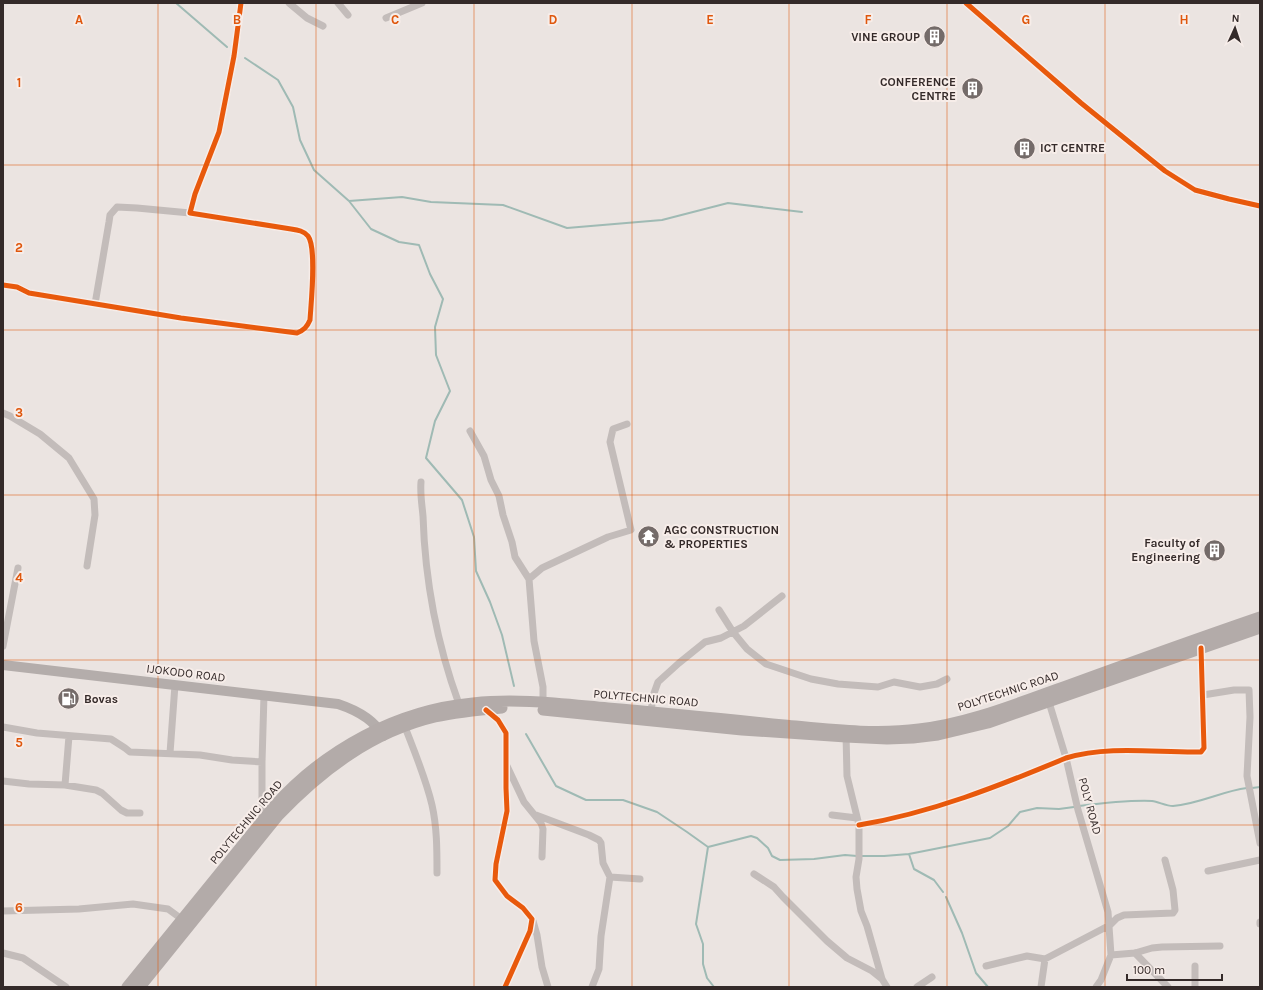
<svg xmlns="http://www.w3.org/2000/svg" width="1263" height="990" viewBox="0 0 1263 990" font-family="Karla,sans-serif">
<style>
.lines{fill:none;stroke-linecap:round;stroke-linejoin:round}
.stream{stroke:#9fbab4;stroke-width:2}
.street{stroke:#c3bcba;stroke-width:7}
.secondary{stroke:#b4adab;stroke-width:10}
.primary{stroke:#b3aba9;stroke-width:11}
.cycleway-casing{stroke:#f7ede9;stroke-width:8}
.cycleway{stroke:#e8590c;stroke-width:5}
.grid{fill:none;stroke:#df570d;stroke-width:1;stroke-opacity:0.55}
.labels{text-anchor:middle;dominant-baseline:central;stroke-width:4;stroke-linejoin:round;paint-order:stroke}
.poi-label{font-size:12px;font-weight:bold;fill:#342a29;stroke:#f7ede9;text-anchor:end}
.street-label{font-size:12px;fill:#342a29;stroke:#f7ede9}
.grid-label{font-size:13px;text-anchor:middle;font-weight:bold;fill:#df570d;stroke:#f7ede9;stroke-width:4;stroke-linejoin:round;paint-order:stroke}
</style>
<rect width="100%" height="100%" fill="#ebe4e1"/>
<g class="lines">
<path class="stream" d="M 176,3 L 227,47
M 245,58 L 278,80 L 293,107 L 300,140 L 314,170 L 349,201 L 371,229 L 399,242 L 419,245 L 430,274 L 443,299 L 435,327 L 436,355 L 450,391 L 435,421 L 426,458 L 462,500 L 474,537 L 476,571 L 490,602 L 502,635 L 514,686
M 349,201 L 402,197 L 431,202 L 503,205 L 567,228 L 662,220 L 728,203 L 802,212
M 526,734 L 556,786 L 586,800 L 623,800 L 657,812 L 687,832 L 708,847 L 751,836 L 757,838 L 768,848 L 772,856 L 780,860 L 814,859 L 845,855 L 857,856
M 1252,788 L 1260,787
M 1079,806 C 1103,803 1128,800 1152,801 C 1159,802 1166,806 1173,806 C 1199,804 1222,791 1247,788
M 708,847 L 696,924 L 703,944 L 703,964 L 707,978 L 714,987
M 909,854 L 914,869 L 934,880 L 943,892
M 861,856 L 884,856 L 909,854 L 990,838 L 1008,826 L 1020,812 L 1037,808 L 1059,809 L 1074,807
M 946,897 L 962,933 L 976,973 L 988,987"/>
<path class="street" d="M 289,3 L 307,18 L 323,26
M 338,3 L 348,15
M 966,3 L 1081,103 L 1165,171 L 1195,190 L 1229,199 L 1260,206
M 386,18 L 422,3
M 3,285 L 17,287 L 29,293 L 181,318 L 297,333 C 304,330 307,327 310,320 C 311,303 317,248 308,236 C 304,231 298,230 291,229 L 190,213 L 195,194 L 219,132 L 234,56 L 241,3
M 95,304 L 109,222 L 110,215 L 117,207 L 137,208 L 190,213
M 3,413 L 10,416 L 40,434 L 69,458 L 94,499 L 95,515 L 87,566
M 470,431 L 484,456 L 491,480 L 499,496 L 503,515 L 512,542 L 515,557 L 529,579 L 534,641 L 543,687 L 543,703
M 421,482 C 420,494 422,505 423,516 C 425,580 437,644 459,704
M 529,579 L 542,568 L 608,537 L 631,530 L 610,442 L 613,429 L 627,424
M 719,610 L 733,632 L 747,649 L 766,664 L 811,679 L 838,684 L 878,687 L 894,682 L 920,687 L 937,684 L 947,679
M 3,646 L 18,568
M 1203,695 L 1234,690 L 1249,690 L 1250,717 L 1247,776 L 1260,843
M 1048,699 L 1066,758 L 1078,810 L 1108,912 L 1111,955 L 1101,980 L 1096,987
M 486,710 L 498,720 L 506,733 L 506,788 L 507,811 L 496,864 L 495,880 L 507,896 L 523,908 L 532,919 L 530,931 L 505,987
M 651,712 L 653,696 L 658,682 L 679,663 L 705,642 L 721,638 L 744,626 L 782,596
M 3,727 L 37,733 L 111,739 L 125,748 L 130,752 L 200,755 L 232,760 L 262,762
M 405,727 C 415,753 426,779 432,805 C 437,827 437,850 437,873
M 846,734 L 847,776 L 859,825 L 859,859 L 856,877 L 857,889 L 861,911 L 867,926 L 882,979 L 887,987
M 170,753 L 175,685
M 507,766 L 524,802 L 541,823 L 543,829 L 542,857
M 3,781 L 29,784 L 65,785 L 96,790 L 102,793 L 121,810 L 127,813 L 140,813
M 65,785 L 69,736
M 536,815 L 589,835 L 599,840 L 601,843 L 603,863 L 610,877 L 601,936 L 599,969 L 592,987
M 832,815 L 857,818
M 262,820 L 262,762 L 264,695
M 859,825 C 931,813 999,786 1066,758 C 1110,745 1157,753 1201,752 L 1204,748 L 1201,648
M 1208,871 L 1260,860
M 754,874 L 774,887 L 783,897 L 827,941 L 847,958 L 872,971 L 882,979
M 610,877 L 640,879
M 3,911 L 79,909 L 133,904 L 168,909 L 183,920
M 533,921 L 537,935 L 542,967 L 548,987
M 1260,922 L 1260,924
M 3,953 L 23,958 L 66,987
M 1135,953 L 1168,987
M 1111,955 L 1135,953 L 1152,948 L 1162,947 L 1220,946
M 986,966 L 1027,956 L 1045,959 L 1110,925 L 1117,918 L 1124,915 L 1173,913 L 1175,910 L 1173,890 L 1165,860
M 1195,966 L 1195,987
M 917,987 L 932,977
M 1041,987 L 1045,959"/>
<path class="secondary" d="M 3,665 L 338,704 C 356,710 374,719 383,736"/>
<path class="primary" d="M 543,710 L 742,730 L 846,737 L 887,739 L 913,738 L 938,735 L 988,723 L 1260,628
M 127,987 L 274,806 C 325,749 397,710 473,703 C 518,698 563,704 608,708 C 667,713 726,719 784,725 C 828,729 875,735 919,729 C 971,723 1020,702 1069,685 C 1132,662 1196,639 1260,617
M 140,987 L 278,816 C 322,770 372,732 435,717 C 457,712 479,710 502,708"/>
<defs>
<path id="cycleway" d="M 966,3 L 1081,103 L 1165,171 L 1195,190 L 1229,199 L 1260,206
M 3,285 L 17,287 L 29,293 L 181,318 L 297,333 C 304,330 307,327 310,320 C 311,303 317,248 308,236 C 304,231 298,230 291,229 L 190,213 L 195,194 L 219,132 L 234,56 L 241,3
M 486,710 L 498,720 L 506,733 L 506,788 L 507,811 L 496,864 L 495,880 L 507,896 L 523,908 L 532,919 L 530,931 L 505,987
M 859,825 C 931,813 999,786 1066,758 C 1110,745 1157,753 1201,752 L 1204,748 L 1201,648"/>
</defs>
<use href="#cycleway" class="cycleway-casing"/>
<use href="#cycleway" class="cycleway"/>
</g>
<path class="grid" d="M 158,3 L 158,987M 316,3 L 316,987M 474,3 L 474,987M 632,3 L 632,987M 789,3 L 789,987M 947,3 L 947,987M 1105,3 L 1105,987M 3,165 L 1260,165M 3,330 L 1260,330M 3,495 L 1260,495M 3,660 L 1260,660M 3,825 L 1260,825"/>
<defs>
<symbol id="building-disc" viewBox="-11 -11 22 22"><circle r="9.5" fill="#746b69" stroke="#f7ede9"/><path d="M-4-6H4V6H1V3H-1V6H-4ZM-2.5-4.3h1.7v1.8h-1.7ZM.8-4.3h1.7v1.8H.8ZM-2.5-1h1.7V.8h-1.7ZM.8-1h1.7V.8H.8Z" fill="#fff"/></symbol>
<symbol id="temple-disc" viewBox="-11 -11 22 22"><circle r="9.5" fill="#746b69" stroke="#f7ede9"/><path d="M0-6L5-2H3V0L6.5 2.5H4V6H1.5V3h-3V6H-4V2.5H-6.5L-3 0V-2H-5Z" fill="#fff"/></symbol>
<symbol id="fuel-disc" viewBox="-11 -11 22 22"><circle r="9.5" fill="#746b69" stroke="#f7ede9"/><path d="M-5.5-6h7V0h2V4h1.3V-2.5L3-4.5l.8-.8L6-3V5H2.5V1h-1V6h-7ZM-4.2-4.7v3.2H.2V-4.7Z" fill="#fff"/></symbol>
</defs>
<g fill-rule="evenodd">
<use href="#building-disc" x="922" y="24" width="25" height="25"/>
<use href="#building-disc" x="960" y="76" width="25" height="25"/>
<use href="#building-disc" x="1012" y="136" width="25" height="25"/>
<use href="#temple-disc" x="636" y="524" width="25" height="25"/>
<use href="#building-disc" x="1202" y="538" width="25" height="25"/>
<use href="#fuel-disc" x="56" y="686" width="25" height="25"/>
</g>
<g class="labels">
<g class="poi-label">
<text x="920" y="37">VINE GROUP</text>
<text x="956" y="82">CONFERENCE<tspan x="956" dy="14">CENTRE</tspan></text>
<text x="1040" y="148" text-anchor="start">ICT CENTRE</text>
<text x="664" y="530" text-anchor="start">AGC CONSTRUCTION<tspan x="664" dy="14">&amp; PROPERTIES</tspan></text>
<text x="1200" y="543">Faculty of<tspan x="1200" dy="14">Engineering</tspan></text>
<text x="84" y="699" text-anchor="start">Bovas</text>
</g>
<g class="street-label">
<text transform="translate(186 673) rotate(7)">IJOKODO ROAD</text>
<text transform="translate(1008 691) rotate(-18)">POLYTECHNIC ROAD</text>
<text transform="translate(646 698) rotate(5)">POLYTECHNIC ROAD</text>
<text transform="translate(1090 806) rotate(75)">POLY ROAD</text>
<text transform="translate(246 822) rotate(-50)">POLYTECHNIC ROAD</text>
</g>
</g>
<g class="grid-label">
<text x="79" y="24">A</text>
<text x="237" y="24">B</text>
<text x="395" y="24">C</text>
<text x="553" y="24">D</text>
<text x="710" y="24">E</text>
<text x="868" y="24">F</text>
<text x="1026" y="24">G</text>
<text x="1184" y="24">H</text>
<text x="19" y="87">1</text>
<text x="19" y="252">2</text>
<text x="19" y="417">3</text>
<text x="19" y="582">4</text>
<text x="19" y="747">5</text>
<text x="19" y="912">6</text>
</g>
<rect width="1263" height="990" fill="none" stroke="#342a29" stroke-width="8"/>
<g transform="translate(1235 28) rotate(3)" stroke="#f7ede9" stroke-width="3" paint-order="stroke">
<path d="M0-3L7 15L0 10L-7 15Z" fill="#342a29"/>
<text y="-6" font-size="11" font-weight="bold" text-anchor="middle" fill="#342a29">N</text>
</g>
<path d="M1127 974v6h95v-6" fill="none" stroke="#342a29" stroke-width="2"/>
<text x="1133" y="974" font-size="12" fill="#342a29" stroke="#f7ede9" stroke-width="3" paint-order="stroke">100 m</text>
</svg>
